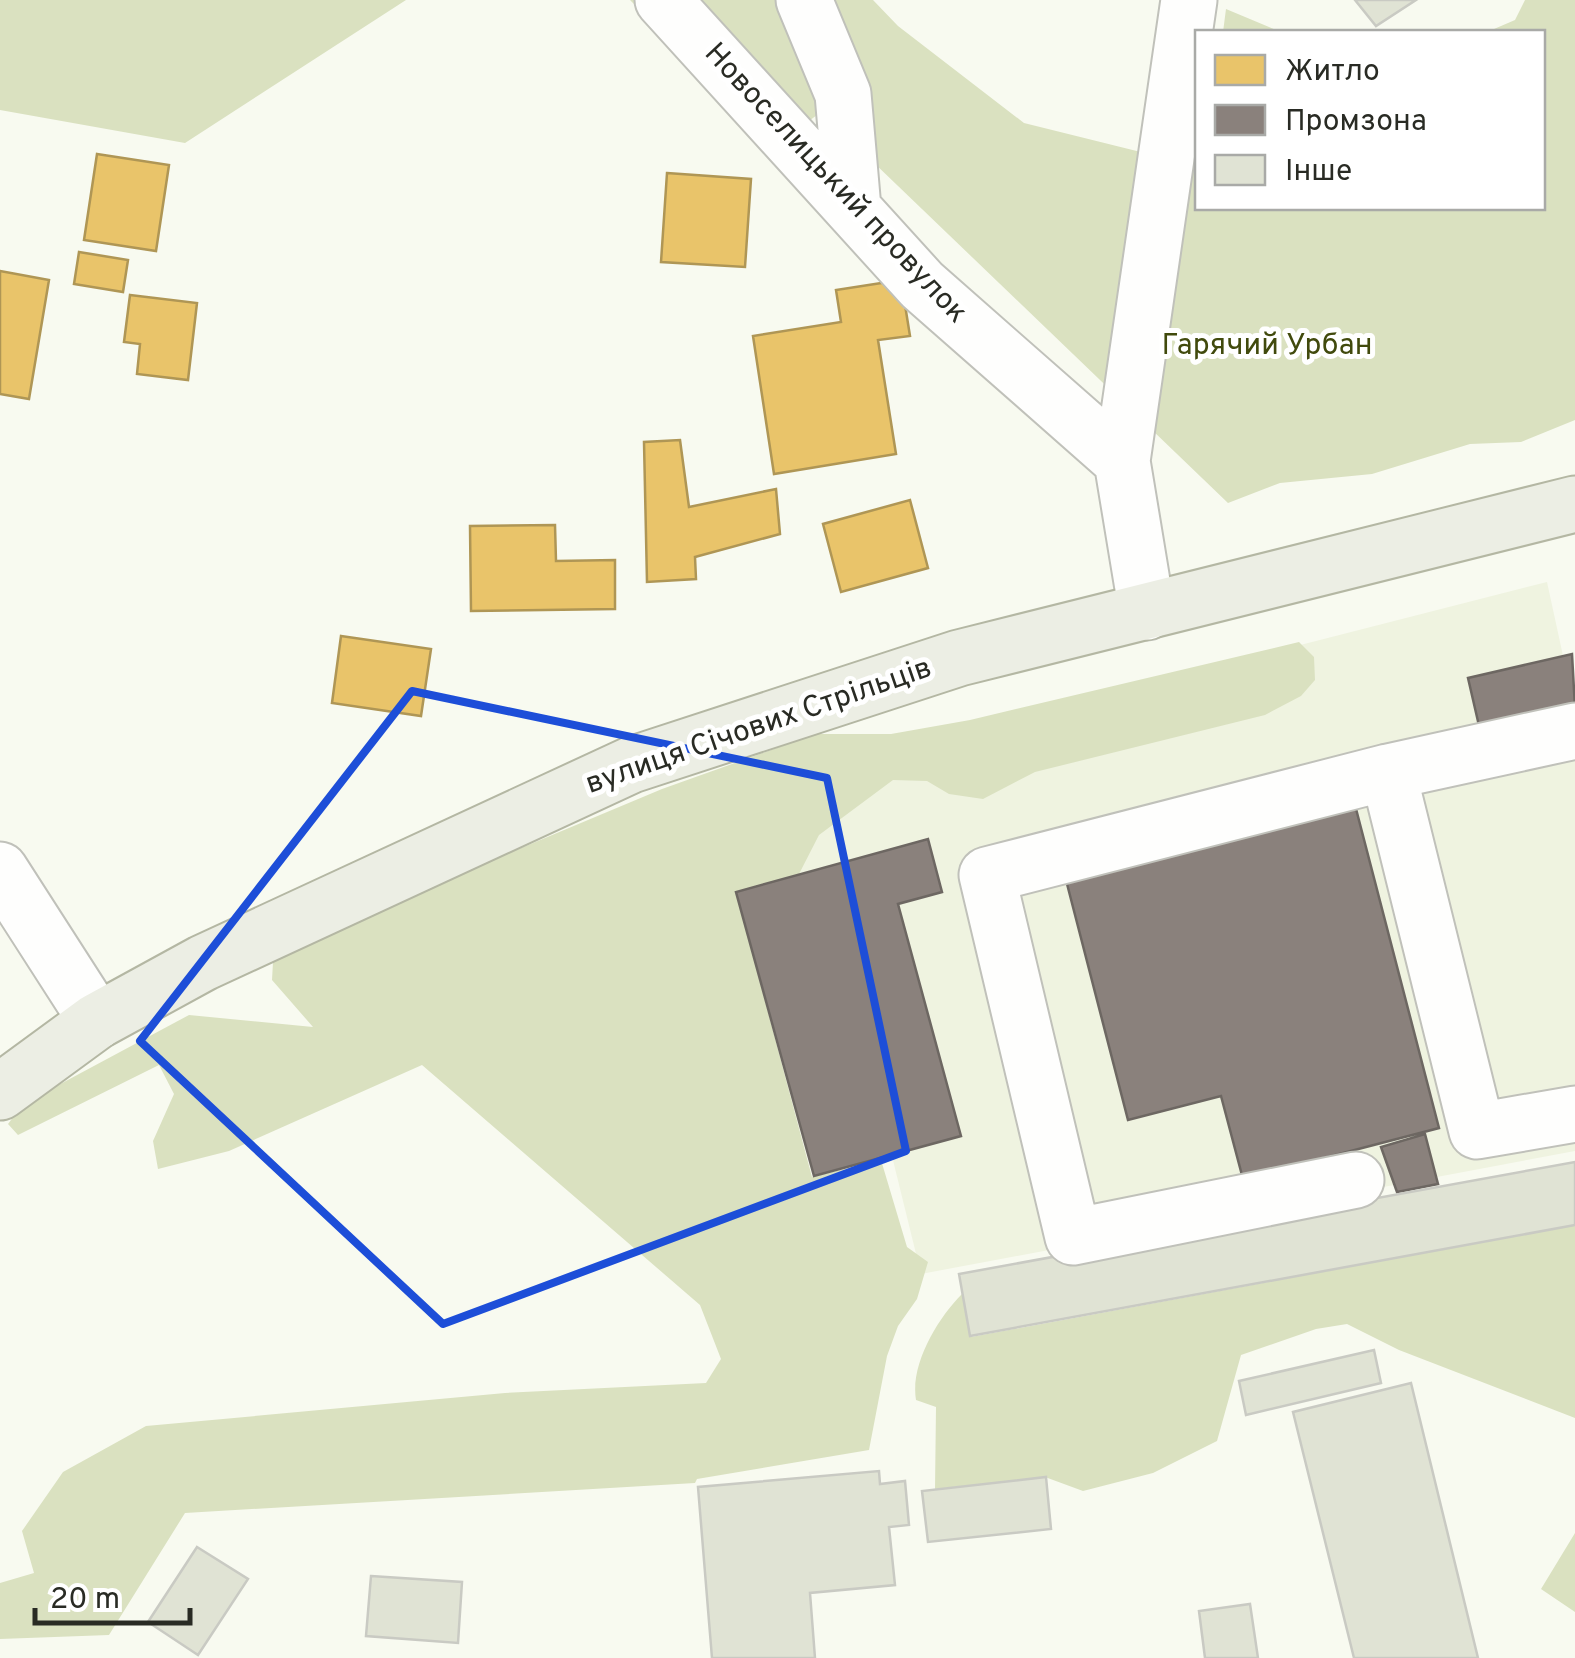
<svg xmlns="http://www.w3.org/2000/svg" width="1575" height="1658" viewBox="0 0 1575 1658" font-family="Overpass,sans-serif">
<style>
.built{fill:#eff3e0}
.forest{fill:#dae1c0}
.homes{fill:#e9c46a;stroke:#af9655;stroke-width:2.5}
.industry{fill:#8a817c;stroke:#6d6762;stroke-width:2.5}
.building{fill:#e0e3d4;stroke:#c9cac3;stroke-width:2.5}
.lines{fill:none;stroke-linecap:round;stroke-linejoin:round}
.minor-casing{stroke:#c0c1ba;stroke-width:59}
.major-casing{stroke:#b4b7a3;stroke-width:59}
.minor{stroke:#fefefd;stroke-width:55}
.major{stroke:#eceee4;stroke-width:55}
.marked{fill:none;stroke:#1d4ed8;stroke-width:8;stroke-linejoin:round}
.labels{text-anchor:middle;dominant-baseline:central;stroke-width:10;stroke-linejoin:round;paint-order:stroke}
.street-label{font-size:30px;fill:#292b24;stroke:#fff}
.park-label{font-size:30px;fill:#414a0d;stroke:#fff}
</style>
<rect width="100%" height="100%" fill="#f8faf0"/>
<path class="built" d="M 1547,582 L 1575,711 L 1575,1151 L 921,1274 L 889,1144 L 811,1165 L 720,793 Z"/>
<path class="forest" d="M 0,0 L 406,0 L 185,143 L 0,110 Z
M 630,0 L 873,0 L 898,26 L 1024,123 L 1197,166 L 1198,208 L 1542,208 L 1542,32 L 1487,32 L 1515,20 L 1525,0 L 1575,0 L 1575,420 L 1521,442 L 1470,444 L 1372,474 L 1280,483 L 1228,503 L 821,112 L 774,147 Z
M 1226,9 L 1281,32 L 1223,32 Z
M 1299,642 L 1314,657 L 1315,680 L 1301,696 L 1265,715 L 1035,772 L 983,799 L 949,794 L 927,781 L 893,780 L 819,835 L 799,874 L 736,892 L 812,1177 L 881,1160 L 907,1247 L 928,1262 L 917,1299 L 898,1326 L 887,1356 L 869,1450 L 697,1479 L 695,1483 L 185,1513 L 109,1635 L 0,1639 L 0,1583 L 34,1573 L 22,1531 L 63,1472 L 146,1426 L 505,1393 L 706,1383 L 721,1359 L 700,1305 L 422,1065 L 229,1151 L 158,1169 L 153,1141 L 174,1094 L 159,1065 L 18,1135 L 8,1124 L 23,1104 L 189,1015 L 313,1027 L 272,980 L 273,962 L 321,932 L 662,789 L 816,734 L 891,734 L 970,720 Z
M 1575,1225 L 1575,1418 L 1399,1350 L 1347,1324 L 1316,1329 L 1241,1355 L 1217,1441 L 1153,1473 L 1083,1491 L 1045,1477 L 935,1489 L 936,1407 L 916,1400 C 910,1364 938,1318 962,1294 L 971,1337 Z
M 1575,1533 L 1575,1612 L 1541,1589 Z"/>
<path class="homes" d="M 97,154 L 169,165 L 156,251 L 84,240 Z
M 667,173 L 751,179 L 745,267 L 661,262 Z
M 79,252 L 128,260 L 123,292 L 74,284 Z
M 0,271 L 49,280 L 29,399 L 0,394 Z
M 901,280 L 910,336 L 878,340 L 896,454 L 774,474 L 753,336 L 841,322 L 836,290 Z
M 130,295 L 197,303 L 188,380 L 137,374 L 140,344 L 124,342 Z
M 680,440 L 689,507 L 776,489 L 780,534 L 695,557 L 696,579 L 647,582 L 644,442 Z
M 910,500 L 928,568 L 841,592 L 823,524 Z
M 555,525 L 556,561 L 615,560 L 615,609 L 471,611 L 470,526 Z
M 341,636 L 431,649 L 421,716 L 332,703 Z"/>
<path class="industry" d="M 1572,654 L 1575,708 L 1480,730 L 1468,678 Z
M 1355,805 L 1439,1128 L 1243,1179 L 1221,1096 L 1128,1120 L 1066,880 Z
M 928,839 L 942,892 L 898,904 L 961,1136 L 814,1176 L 736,892 Z
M 1425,1134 L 1438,1184 L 1397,1192 L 1381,1147 Z"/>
<path class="building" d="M 1355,0 L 1416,0 L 1376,26 Z
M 1575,1162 L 1575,1225 L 970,1336 L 959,1274 Z
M 1374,1350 L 1381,1383 L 1246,1415 L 1239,1381 Z
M 1411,1383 L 1478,1658 L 1354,1658 L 1293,1412 Z
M 879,1471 L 880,1484 L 905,1481 L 909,1525 L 889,1527 L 895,1585 L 810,1593 L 815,1658 L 712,1658 L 698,1487 Z
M 1046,1477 L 1051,1529 L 928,1542 L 922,1491 Z
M 197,1547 L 248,1579 L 198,1655 L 148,1622 Z
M 371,1576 L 462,1582 L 458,1643 L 366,1636 Z
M 1250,1604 L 1258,1658 L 1205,1658 L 1199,1611 Z"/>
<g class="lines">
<defs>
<path id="minor" d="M 663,0 L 922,285 L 1122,461 L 1147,612
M 804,0 L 843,94 L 853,209
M 1122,461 L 1189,0
M 1388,772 L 1477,1131 L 1575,1114
M 0,870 L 97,1021
M 1356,1180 L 1073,1237 L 987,875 L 1388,772 L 1575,731"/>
<path id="major" d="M 0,1092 L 97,1021 L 203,963 L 631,765 L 959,658 L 1575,504"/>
</defs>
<use href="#minor" class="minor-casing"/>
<use href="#major" class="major-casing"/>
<use href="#minor" class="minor"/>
<use href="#major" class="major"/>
</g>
<path class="marked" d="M 412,691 L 827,778 L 906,1151 L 443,1324 L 140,1041 Z"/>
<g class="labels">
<g class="street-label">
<text transform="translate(835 184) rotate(47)">Новоселицький провулок</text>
<text transform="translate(759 727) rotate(-19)">вулиця Січових Стрільців</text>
</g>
<g class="park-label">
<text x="1267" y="346">Гарячий Урбан</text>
</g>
</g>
<rect x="1195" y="30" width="350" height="180" fill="#ffffff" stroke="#a9aaa7" stroke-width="2.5"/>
<rect x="1215" y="55" width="50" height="30" fill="#e9c46a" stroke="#a9aaa7" stroke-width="2.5"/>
<text x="1285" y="80" font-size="30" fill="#292b24">Житло</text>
<rect x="1215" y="105" width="50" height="30" fill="#8a817c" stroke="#a9aaa7" stroke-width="2.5"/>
<text x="1285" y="130" font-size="30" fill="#292b24">Промзона</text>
<rect x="1215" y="155" width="50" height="30" fill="#e0e3d4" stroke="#a9aaa7" stroke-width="2.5"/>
<text x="1285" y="180" font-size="30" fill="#292b24">Інше</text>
<path d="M35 1608v15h155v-15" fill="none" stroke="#292b24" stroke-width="5"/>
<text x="50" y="1608" font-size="30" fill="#292b24" stroke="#ffffff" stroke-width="8" paint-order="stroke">20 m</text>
</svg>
